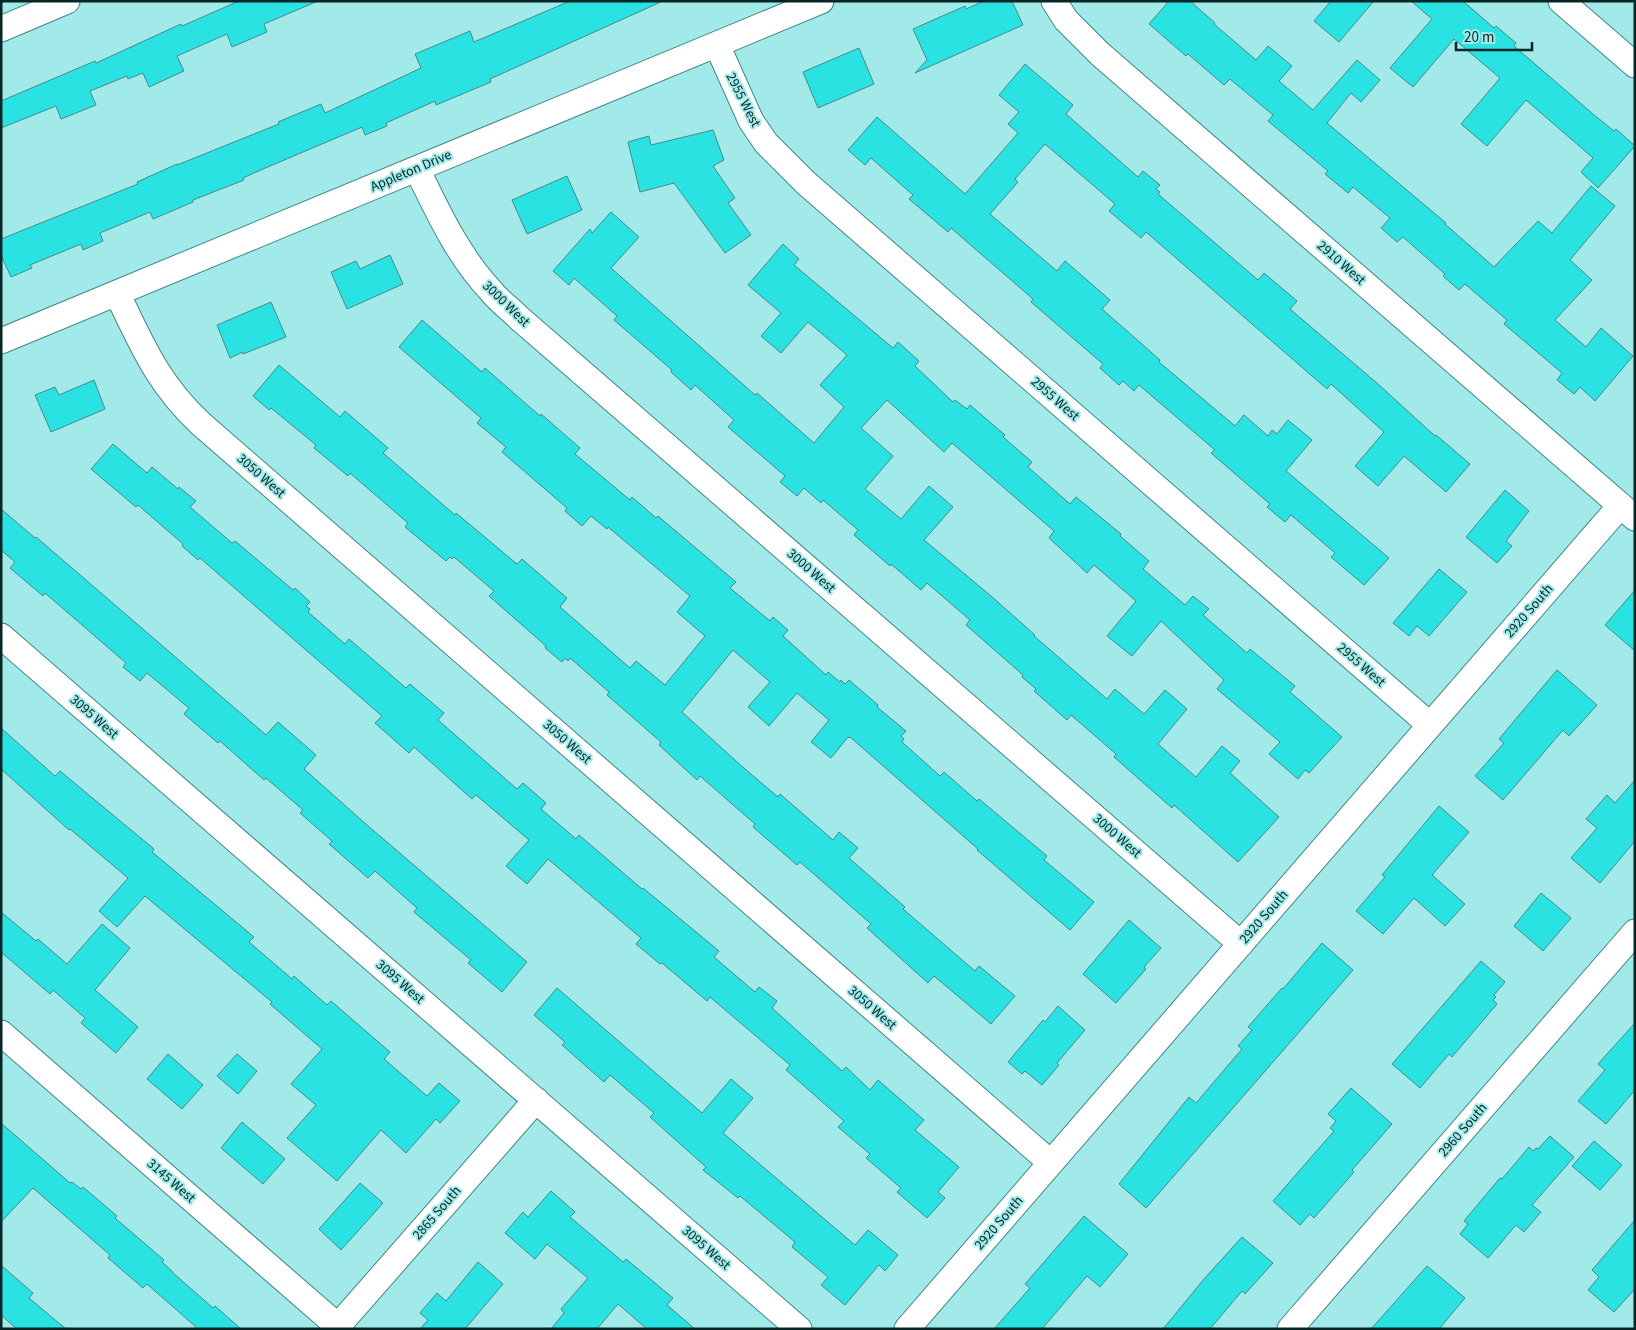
<svg xmlns="http://www.w3.org/2000/svg" width="1636" height="1330" viewBox="0 0 1636 1330" font-family="'Source Sans 3',sans-serif">
<style>
.building{fill:#29e2e1;stroke:#438c8b}
.lines{fill:none;stroke-linecap:round;stroke-linejoin:round}
.minor-casing{stroke:#3f8887;stroke-width:27}
.minor{stroke:#fff;stroke-width:25}
.labels{text-anchor:middle;dominant-baseline:central;stroke-width:4;stroke-linejoin:round;paint-order:stroke}
.street-label{font-size:14px;fill:#072727;stroke:#a1eae9}
</style>
<rect width="100%" height="100%" fill="#a1eae9"/>
<path class="building" d="M 239,1 L 318,1 L 264,24 L 267,32 L 232,47 L 227,34 L 177,56 L 184,71 L 149,87 L 143,73 L 128,79 L 127,76 L 90,91 L 96,105 L 61,119 L 56,106 L 1,128 L 1,101 L 95,61 L 96,63 L 181,24 L 182,26 Z
M 570,1 L 663,1 L 490,79 L 491,82 L 436,105 L 435,101 L 386,123 L 387,126 L 365,135 L 362,127 L 263,169 L 243,178 L 244,180 L 193,200 L 193,202 L 153,219 L 150,212 L 100,233 L 103,241 L 83,250 L 81,244 L 30,265 L 32,268 L 11,277 L 1,255 L 1,239 L 138,184 L 137,182 L 177,164 L 177,165 L 279,124 L 278,122 L 321,104 L 325,113 L 421,68 L 415,54 L 470,31 L 474,42 Z
M 984,1 L 1012,1 L 1023,25 L 915,73 L 927,60 L 913,29 L 965,6 L 966,9 Z
M 1169,1 L 1190,1 L 1215,23 L 1214,24 L 1256,60 L 1268,46 L 1292,66 L 1279,81 L 1313,110 L 1357,60 L 1380,80 L 1361,102 L 1351,93 L 1327,123 L 1446,223 L 1445,224 L 1494,267 L 1538,221 L 1552,233 L 1591,186 L 1615,206 L 1570,260 L 1592,280 L 1555,320 L 1586,347 L 1601,328 L 1633,356 L 1595,401 L 1580,387 L 1574,394 L 1557,380 L 1562,373 L 1504,324 L 1507,320 L 1465,284 L 1459,290 L 1443,276 L 1445,274 L 1403,237 L 1397,242 L 1381,228 L 1390,218 L 1353,187 L 1348,193 L 1325,174 L 1328,171 L 1268,121 L 1273,115 L 1230,79 L 1224,85 L 1188,54 L 1186,56 L 1149,24 Z
M 1331,1 L 1374,1 L 1339,42 L 1314,21 Z
M 1411,1 L 1463,1 L 1494,28 L 1496,26 L 1516,43 L 1514,46 L 1593,114 L 1614,131 L 1616,129 L 1635,146 L 1598,188 L 1581,172 L 1593,158 L 1526,100 L 1487,146 L 1461,124 L 1500,78 L 1454,39 L 1413,87 L 1390,68 L 1432,19 Z
M 859,48 L 874,84 L 818,108 L 803,72 Z
M 1025,64 L 1073,105 L 1066,114 L 1138,177 L 1143,171 L 1160,185 L 1156,189 L 1160,192 L 1158,194 L 1258,280 L 1264,273 L 1297,301 L 1290,309 L 1378,384 L 1435,436 L 1436,435 L 1470,464 L 1446,492 L 1404,456 L 1378,486 L 1355,466 L 1384,432 L 1331,384 L 1327,389 L 1146,232 L 1141,238 L 1109,211 L 1115,204 L 1045,144 L 1015,179 L 1018,182 L 990,214 L 1057,271 L 1065,261 L 1110,300 L 1102,309 L 1160,360 L 1159,362 L 1235,426 L 1244,415 L 1268,436 L 1272,430 L 1277,434 L 1288,420 L 1312,440 L 1286,471 L 1389,558 L 1364,585 L 1331,557 L 1335,553 L 1291,515 L 1285,522 L 1267,507 L 1270,504 L 1211,453 L 1215,450 L 1139,385 L 1134,391 L 1123,381 L 1119,385 L 1100,368 L 1103,364 L 1031,302 L 1033,299 L 951,228 L 948,232 L 909,199 L 913,195 L 871,158 L 865,165 L 848,150 L 877,117 L 965,194 L 1018,133 L 1008,124 L 1019,112 L 999,95 Z
M 713,130 L 724,160 L 713,166 L 735,198 L 728,203 L 751,235 L 725,253 L 674,183 L 640,192 L 628,142 L 649,136 L 651,145 Z
M 567,176 L 582,210 L 527,234 L 512,200 Z
M 611,212 L 639,237 L 611,268 L 755,395 L 757,393 L 814,443 L 844,407 L 820,385 L 847,355 L 808,322 L 781,353 L 761,336 L 781,313 L 748,285 L 783,244 L 799,259 L 794,265 L 893,348 L 898,342 L 919,361 L 915,366 L 953,402 L 955,400 L 967,409 L 970,405 L 1005,435 L 1003,437 L 1032,462 L 1028,467 L 1070,504 L 1076,497 L 1121,534 L 1120,536 L 1149,561 L 1143,569 L 1185,605 L 1193,596 L 1209,609 L 1203,615 L 1247,653 L 1250,649 L 1295,686 L 1290,692 L 1342,737 L 1309,773 L 1305,770 L 1298,779 L 1269,754 L 1280,742 L 1217,689 L 1224,680 L 1161,621 L 1132,656 L 1107,636 L 1136,601 L 1094,565 L 1087,573 L 1049,538 L 1054,531 L 952,443 L 944,452 L 887,400 L 861,428 L 893,456 L 865,489 L 901,519 L 929,486 L 953,507 L 924,540 L 991,596 L 1035,635 L 1034,636 L 1107,699 L 1115,689 L 1144,714 L 1165,690 L 1187,709 L 1158,744 L 1196,777 L 1222,746 L 1240,761 L 1230,773 L 1279,817 L 1238,862 L 1174,805 L 1172,808 L 1114,757 L 1116,754 L 1071,715 L 1067,720 L 1034,691 L 1036,689 L 1022,677 L 1023,675 L 966,625 L 970,620 L 927,583 L 921,590 L 891,564 L 890,566 L 854,535 L 858,530 L 823,500 L 821,503 L 804,488 L 797,496 L 780,482 L 785,476 L 728,427 L 734,420 L 695,385 L 691,390 L 671,372 L 672,370 L 614,320 L 617,316 L 574,278 L 569,285 L 553,271 L 590,229 L 592,233 Z
M 390,255 L 403,284 L 347,309 L 331,272 L 356,261 L 360,269 Z
M 271,302 L 286,337 L 243,354 L 243,352 L 230,358 L 217,325 Z
M 422,320 L 482,372 L 485,368 L 540,416 L 541,414 L 580,448 L 575,454 L 630,500 L 632,497 L 656,518 L 658,516 L 736,582 L 730,588 L 770,621 L 773,617 L 788,630 L 783,636 L 826,675 L 828,672 L 840,682 L 841,680 L 845,684 L 849,680 L 878,705 L 877,707 L 906,731 L 901,736 L 904,739 L 902,742 L 940,776 L 944,772 L 977,801 L 979,799 L 1047,856 L 1044,860 L 1094,902 L 1070,930 L 977,850 L 978,849 L 850,737 L 849,738 L 848,737 L 831,758 L 811,742 L 829,720 L 797,693 L 769,726 L 748,707 L 770,682 L 733,650 L 682,712 L 745,769 L 778,797 L 780,794 L 833,840 L 839,832 L 858,848 L 849,858 L 905,907 L 903,909 L 975,971 L 979,966 L 1015,996 L 991,1024 L 934,976 L 928,983 L 867,928 L 871,924 L 838,895 L 800,862 L 797,865 L 753,827 L 755,824 L 700,776 L 697,780 L 659,745 L 661,742 L 607,695 L 609,692 L 570,658 L 568,661 L 565,658 L 562,662 L 545,648 L 546,646 L 489,596 L 494,591 L 454,557 L 452,559 L 450,557 L 446,561 L 405,527 L 408,523 L 350,473 L 348,476 L 314,448 L 316,445 L 271,408 L 269,410 L 253,396 L 279,365 L 340,417 L 345,411 L 388,448 L 383,453 L 455,515 L 456,513 L 517,564 L 522,559 L 567,598 L 560,607 L 630,668 L 636,661 L 665,685 L 705,636 L 677,612 L 690,596 L 608,527 L 607,529 L 591,516 L 582,526 L 565,511 L 567,508 L 502,452 L 506,447 L 477,423 L 481,418 L 399,347 Z
M 94,380 L 105,409 L 51,432 L 35,395 L 55,387 L 59,395 Z
M 113,444 L 147,473 L 152,467 L 178,489 L 179,487 L 196,501 L 190,507 L 232,543 L 235,541 L 293,590 L 295,588 L 310,602 L 306,606 L 310,609 L 308,612 L 345,644 L 349,639 L 406,688 L 410,684 L 444,713 L 438,720 L 517,789 L 523,783 L 546,803 L 541,809 L 576,839 L 579,835 L 642,889 L 643,888 L 719,951 L 714,957 L 755,992 L 759,987 L 777,1001 L 772,1008 L 842,1071 L 846,1067 L 870,1090 L 878,1080 L 924,1120 L 915,1130 L 959,1167 L 938,1192 L 945,1198 L 927,1218 L 897,1192 L 901,1188 L 866,1158 L 870,1154 L 838,1127 L 844,1121 L 786,1070 L 790,1065 L 710,997 L 707,1001 L 662,963 L 660,964 L 636,944 L 641,938 L 548,859 L 527,884 L 506,866 L 529,840 L 476,795 L 472,799 L 414,747 L 409,753 L 375,723 L 382,716 L 200,558 L 198,560 L 182,546 L 183,544 L 138,505 L 136,507 L 91,469 Z
M 1505,490 L 1529,511 L 1506,541 L 1512,546 L 1497,563 L 1466,537 Z
M 1,509 L 35,538 L 36,537 L 266,735 L 278,722 L 316,755 L 304,769 L 367,825 L 527,962 L 502,992 L 468,963 L 471,960 L 414,912 L 417,908 L 375,871 L 368,878 L 329,844 L 332,841 L 300,813 L 303,810 L 266,778 L 264,780 L 220,741 L 218,743 L 184,714 L 189,708 L 147,673 L 140,681 L 123,667 L 126,663 L 45,593 L 43,596 L 10,568 L 15,562 L 1,550 Z
M 1439,569 L 1467,592 L 1429,636 L 1417,626 L 1409,636 L 1393,623 Z
M 1635,590 L 1635,651 L 1605,625 Z
M 1557,670 L 1597,705 L 1569,736 L 1563,730 L 1503,800 L 1475,776 L 1504,743 L 1499,739 Z
M 1,728 L 55,776 L 60,771 L 154,849 L 152,852 L 254,937 L 249,942 L 292,979 L 294,976 L 327,1005 L 331,1001 L 390,1052 L 384,1059 L 427,1096 L 439,1083 L 460,1101 L 440,1123 L 436,1119 L 406,1153 L 381,1130 L 337,1181 L 287,1138 L 316,1105 L 291,1084 L 322,1049 L 270,1004 L 272,1002 L 145,896 L 117,927 L 99,911 L 128,878 L 70,829 L 69,830 L 1,769 Z
M 1635,780 L 1635,841 L 1600,883 L 1571,858 L 1597,828 L 1586,819 L 1607,795 L 1615,803 Z
M 1439,806 L 1469,832 L 1432,875 L 1465,904 L 1445,926 L 1414,898 L 1383,934 L 1356,911 L 1385,877 L 1382,875 Z
M 1541,893 L 1571,918 L 1543,951 L 1514,926 Z
M 1,912 L 36,941 L 38,939 L 67,964 L 102,924 L 130,948 L 95,990 L 138,1027 L 116,1053 L 81,1023 L 85,1018 L 53,990 L 50,994 L 1,952 Z
M 1129,920 L 1161,948 L 1144,967 L 1146,969 L 1116,1003 L 1083,974 Z
M 1322,943 L 1353,970 L 1146,1208 L 1119,1184 L 1189,1097 L 1196,1103 L 1242,1049 L 1238,1046 L 1252,1030 L 1248,1027 L 1282,988 L 1283,989 Z
M 1481,961 L 1505,982 L 1494,995 L 1496,997 L 1493,1000 L 1497,1004 L 1452,1057 L 1449,1054 L 1420,1088 L 1392,1064 Z
M 557,988 L 702,1113 L 731,1079 L 753,1098 L 723,1133 L 855,1245 L 868,1230 L 898,1255 L 885,1271 L 879,1265 L 845,1305 L 821,1285 L 828,1277 L 792,1247 L 795,1242 L 740,1196 L 738,1198 L 703,1170 L 706,1167 L 650,1117 L 654,1113 L 610,1075 L 604,1082 L 562,1045 L 565,1042 L 534,1015 Z
M 1058,1006 L 1085,1030 L 1057,1063 L 1059,1065 L 1042,1085 L 1025,1071 L 1022,1074 L 1008,1062 L 1043,1020 L 1045,1022 Z
M 1635,1023 L 1635,1090 L 1606,1124 L 1578,1101 L 1605,1070 L 1598,1064 Z
M 168,1054 L 203,1085 L 182,1109 L 147,1079 Z
M 237,1054 L 257,1071 L 238,1094 L 217,1076 Z
M 1351,1088 L 1392,1124 L 1352,1170 L 1354,1172 L 1314,1218 L 1310,1214 L 1300,1225 L 1273,1201 L 1334,1131 L 1330,1128 L 1336,1121 L 1328,1114 Z
M 242,1122 L 285,1159 L 263,1184 L 221,1148 Z
M 1,1123 L 70,1183 L 72,1182 L 81,1189 L 83,1187 L 117,1216 L 115,1218 L 164,1260 L 162,1262 L 172,1271 L 172,1272 L 213,1308 L 215,1306 L 241,1329 L 195,1329 L 196,1327 L 147,1284 L 143,1288 L 108,1258 L 110,1255 L 33,1188 L 1,1222 Z
M 1550,1136 L 1574,1157 L 1532,1205 L 1541,1212 L 1524,1232 L 1516,1225 L 1488,1258 L 1460,1234 L 1468,1224 L 1464,1221 L 1500,1178 L 1502,1179 L 1529,1147 L 1533,1151 L 1536,1148 L 1538,1149 Z
M 1594,1141 L 1622,1165 L 1600,1190 L 1572,1166 Z
M 360,1183 L 383,1203 L 341,1250 L 319,1229 Z
M 551,1191 L 575,1212 L 570,1217 L 623,1262 L 626,1259 L 673,1298 L 667,1305 L 695,1329 L 647,1329 L 618,1304 L 597,1329 L 551,1329 L 564,1313 L 561,1309 L 588,1278 L 547,1244 L 535,1259 L 505,1233 L 523,1212 L 528,1217 Z
M 1084,1216 L 1128,1254 L 1100,1287 L 1087,1276 L 1042,1329 L 994,1329 L 1030,1288 L 1025,1284 Z
M 1635,1220 L 1635,1289 L 1614,1312 L 1588,1290 L 1599,1277 L 1592,1270 Z
M 1242,1237 L 1273,1263 L 1245,1294 L 1242,1291 L 1210,1329 L 1163,1329 L 1204,1279 Z
M 478,1262 L 503,1284 L 465,1329 L 420,1329 L 428,1320 L 420,1313 L 437,1293 L 446,1301 Z
M 1,1265 L 33,1293 L 29,1298 L 66,1329 L 17,1329 L 1,1315 Z
M 1427,1266 L 1465,1298 L 1439,1329 L 1371,1329 Z"/>
<g class="lines">
<defs>
<path id="minor" d="M 1054,1 L 1066,20 L 1100,54 L 1635,518
M 1561,1 L 1635,65
M 1,29 L 67,1
M 717,45 L 751,121 L 766,143 L 806,183 L 1430,725
M 417,169 C 438,212 458,256 491,291 C 499,301 510,309 519,318 L 1241,944
M 117,293 C 142,345 158,384 201,424 L 1051,1163
M 1,341 L 821,1
M 1,636 L 799,1329
M 1,1033 L 341,1329
M 338,1326 L 536,1100
M 907,1329 L 1620,506
M 1290,1329 L 1635,932"/>
</defs>
<use href="#minor" class="minor-casing"/>
<use href="#minor" class="minor"/>
</g>
<g class="labels">
<g class="street-label">
<text transform="translate(743 100) rotate(63)">2955 West</text>
<text transform="translate(411 171) rotate(-23)">Appleton Drive</text>
<text transform="translate(1341 263) rotate(41)">2910 West</text>
<text transform="translate(506 304) rotate(44)">3000 West</text>
<text transform="translate(1055 399) rotate(41)">2955 West</text>
<text transform="translate(261 476) rotate(41)">3050 West</text>
<text transform="translate(811 571) rotate(41)">3000 West</text>
<text transform="translate(1529 611) rotate(-49)">2920 South</text>
<text transform="translate(1361 665) rotate(41)">2955 West</text>
<text transform="translate(94 717) rotate(41)">3095 West</text>
<text transform="translate(567 742) rotate(41)">3050 West</text>
<text transform="translate(1117 836) rotate(41)">3000 West</text>
<text transform="translate(1264 917) rotate(-49)">2920 South</text>
<text transform="translate(400 982) rotate(41)">3095 West</text>
<text transform="translate(872 1008) rotate(41)">3050 West</text>
<text transform="translate(1463 1130) rotate(-49)">2960 South</text>
<text transform="translate(171 1181) rotate(41)">3145 West</text>
<text transform="translate(437 1213) rotate(-49)">2865 South</text>
<text transform="translate(999 1223) rotate(-49)">2920 South</text>
<text transform="translate(706 1248) rotate(41)">3095 West</text>
</g>
</g>
<rect width="1636" height="1330" fill="none" stroke="#072727" stroke-width="5"/>
<path d="M1456 42v8h76v-8" fill="none" stroke="#072727" stroke-width="2.5"/>
<text x="1464" y="42" font-size="15" fill="#072727" stroke="#a1eae9" stroke-width="4" paint-order="stroke">20 m</text>
</svg>
